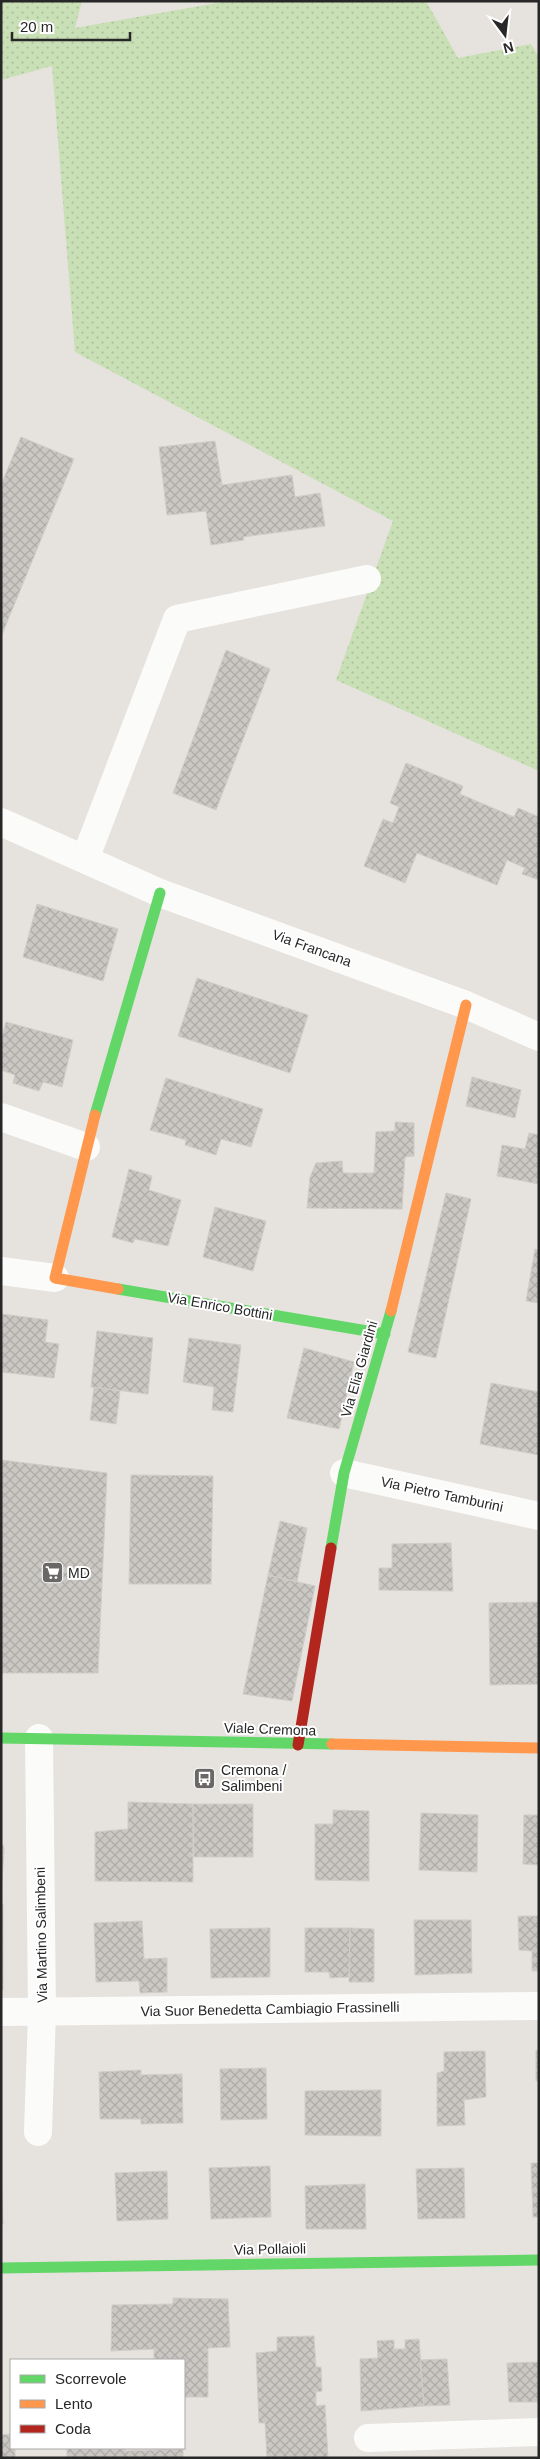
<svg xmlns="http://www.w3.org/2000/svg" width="540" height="2459" viewBox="0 0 540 2459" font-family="Arial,sans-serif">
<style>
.grass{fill:url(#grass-dots)}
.building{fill:url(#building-cross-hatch);stroke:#d0cdc9}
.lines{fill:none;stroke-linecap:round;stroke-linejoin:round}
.street{stroke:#fbfbfa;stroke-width:28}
.fast{stroke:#63d668;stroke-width:11}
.slow{stroke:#ff974d;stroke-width:11}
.jam{stroke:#b3261e;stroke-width:11}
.labels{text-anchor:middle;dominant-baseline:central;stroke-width:4;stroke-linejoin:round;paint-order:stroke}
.street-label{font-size:14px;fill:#272727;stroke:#fff}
.poi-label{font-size:14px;fill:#272727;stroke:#fff;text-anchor:start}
</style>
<defs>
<pattern id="grass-dots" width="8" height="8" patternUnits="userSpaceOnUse" patternTransform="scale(1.25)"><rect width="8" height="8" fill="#c9e0b6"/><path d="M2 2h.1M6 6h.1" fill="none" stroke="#adc09c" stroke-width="1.8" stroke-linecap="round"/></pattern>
<pattern id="building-cross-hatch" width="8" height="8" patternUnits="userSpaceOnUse" patternTransform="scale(1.25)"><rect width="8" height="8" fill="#cbc8c4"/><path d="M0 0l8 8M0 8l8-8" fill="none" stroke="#aeaca8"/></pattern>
</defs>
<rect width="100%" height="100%" fill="#e6e2dd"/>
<path class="grass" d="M 1,1 L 82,1 L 75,28 L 228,1 L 426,1 L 458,58 L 531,44 L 539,57 L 539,771 L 336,680 L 393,521 L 75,352 L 52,66 L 1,80 Z"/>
<path class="building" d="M 21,437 L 74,459 L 1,637 L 1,485 Z
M 215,441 L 222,485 L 292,475 L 295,497 L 320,493 L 325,526 L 243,537 L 244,540 L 211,545 L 206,511 L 167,515 L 159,447 Z
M 226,650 L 270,669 L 216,810 L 173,793 Z
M 406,763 L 463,786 L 460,794 L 514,817 L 518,808 L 539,817 L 539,880 L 522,874 L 525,868 L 507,860 L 497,885 L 417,853 L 405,883 L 364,866 L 383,819 L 393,823 L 399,807 L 390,803 Z
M 37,904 L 118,929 L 103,981 L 23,957 Z
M 197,978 L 308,1015 L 290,1073 L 178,1036 Z
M 6,1022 L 73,1040 L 62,1087 L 43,1082 L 39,1091 L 13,1083 L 15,1075 L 1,1070 L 1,1041 Z
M 472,1077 L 521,1090 L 515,1118 L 466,1106 Z
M 166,1078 L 263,1109 L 251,1147 L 221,1139 L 216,1155 L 185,1145 L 186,1140 L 150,1130 Z
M 395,1122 L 414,1123 L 414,1156 L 405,1157 L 402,1209 L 307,1208 L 310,1177 L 316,1163 L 342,1161 L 343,1173 L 374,1173 L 376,1132 L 395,1131 Z
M 529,1133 L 539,1135 L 539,1184 L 497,1176 L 502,1145 L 525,1149 Z
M 129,1169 L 152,1176 L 149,1190 L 181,1200 L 168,1246 L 135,1239 L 133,1243 L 112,1237 Z
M 446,1193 L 471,1199 L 436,1358 L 408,1352 Z
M 215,1207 L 266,1221 L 253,1271 L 203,1257 Z
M 535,1249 L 539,1250 L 539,1303 L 526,1301 Z
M 2,1314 L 48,1320 L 45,1342 L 59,1344 L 54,1378 L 1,1372 Z
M 97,1331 L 153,1338 L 148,1394 L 91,1387 Z
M 189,1338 L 241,1345 L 233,1412 L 212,1410 L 214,1387 L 183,1382 Z
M 304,1348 L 354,1362 L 339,1429 L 287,1418 Z
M 491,1383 L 539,1392 L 539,1455 L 480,1444 Z
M 94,1387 L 120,1391 L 116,1424 L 90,1420 Z
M 1,1460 L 107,1473 L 98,1673 L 1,1673 Z
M 131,1475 L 213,1476 L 211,1584 L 129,1584 Z
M 280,1521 L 307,1528 L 297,1582 L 268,1575 Z
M 451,1543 L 453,1591 L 379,1590 L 379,1568 L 392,1568 L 392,1544 Z
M 268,1575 L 315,1586 L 292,1701 L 243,1694 Z
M 539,1602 L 539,1684 L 490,1685 L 489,1603 Z
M 128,1802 L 193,1804 L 193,1882 L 95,1881 L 95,1832 L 128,1829 Z
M 193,1804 L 253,1804 L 253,1857 L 194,1857 Z
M 333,1810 L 369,1811 L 369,1881 L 315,1880 L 315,1824 L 333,1824 Z
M 421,1813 L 478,1815 L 477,1872 L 419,1870 Z
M 524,1815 L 539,1815 L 539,1865 L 523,1864 Z
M 1,1845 L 3,1845 L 4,1849 L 2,1881 Z
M 1,1904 L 3,1904 L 3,1990 L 1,1990 Z
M 518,1916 L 539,1916 L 539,1971 L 532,1971 L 532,1951 L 519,1950 Z
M 414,1920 L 471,1920 L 472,1973 L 415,1975 Z
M 142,1921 L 144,1959 L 167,1958 L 167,1992 L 140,1993 L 139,1981 L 96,1982 L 94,1923 Z
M 270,1928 L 270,1977 L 211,1978 L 210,1929 Z
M 305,1928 L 350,1928 L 349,1977 L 330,1978 L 329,1972 L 305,1972 Z
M 350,1928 L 374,1929 L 374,1982 L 349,1982 Z
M 536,2050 L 539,2050 L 539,2081 L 536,2081 Z
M 485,2051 L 486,2097 L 464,2100 L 465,2125 L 437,2126 L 437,2073 L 444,2071 L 444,2052 Z
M 266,2068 L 267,2119 L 221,2120 L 220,2069 Z
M 141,2070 L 141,2075 L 182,2074 L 183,2123 L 141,2124 L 141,2119 L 100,2119 L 99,2072 Z
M 381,2090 L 381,2136 L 305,2135 L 305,2091 Z
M 531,2163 L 539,2163 L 539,2217 L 533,2217 Z
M 270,2166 L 271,2217 L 211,2219 L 209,2168 Z
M 464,2168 L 465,2218 L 418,2219 L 416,2169 Z
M 167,2171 L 168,2219 L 117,2221 L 115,2173 Z
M 1,2172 L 3,2224 L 1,2224 Z
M 365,2184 L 366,2229 L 306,2229 L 305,2186 Z
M 173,2298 L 228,2299 L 230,2347 L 208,2348 L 208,2397 L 184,2397 L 184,2360 L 154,2360 L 154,2349 L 111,2351 L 112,2305 L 173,2304 Z
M 314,2336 L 316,2367 L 321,2367 L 322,2391 L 316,2392 L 316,2406 L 325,2405 L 328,2458 L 267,2458 L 265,2423 L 259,2423 L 256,2353 L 277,2351 L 277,2337 Z
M 419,2339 L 424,2406 L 361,2411 L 360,2359 L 378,2358 L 377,2341 L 394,2340 L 394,2349 L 405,2349 L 405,2340 Z
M 447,2359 L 450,2405 L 424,2406 L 420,2360 Z
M 539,2362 L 539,2402 L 509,2402 L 507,2363 Z
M 11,2434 L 11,2448 L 15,2448 L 15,2458 L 1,2458 L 1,2435 Z
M 67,2448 L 125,2448 L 125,2451 L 183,2449 L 183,2458 L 67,2458 Z"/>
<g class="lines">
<path class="street" d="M 1,822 L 160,893 L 466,1005 L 539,1037
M 85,859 L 177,619 L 367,579
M 1,1117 L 86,1147
M 1,1271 L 55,1278
M 344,1473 L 539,1516
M 1,2012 L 539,2006
M 38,2132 L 42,2012 L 39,1738
M 368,2438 L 539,2432"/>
<path class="fast" d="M 95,1115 L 160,893
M 118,1289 L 385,1334
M 331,1548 L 344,1473 L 391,1311
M 1,1738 L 332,1744
M 1,2268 L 539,2260"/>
<path class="slow" d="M 95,1115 L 55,1278 L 118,1289
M 391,1311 L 466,1005
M 332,1744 L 539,1748"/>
<path class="jam" d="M 298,1745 L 331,1548"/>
</g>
<defs>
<symbol id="supermarket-square" viewBox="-11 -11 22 22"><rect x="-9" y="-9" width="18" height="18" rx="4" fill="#6a6867" stroke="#fff"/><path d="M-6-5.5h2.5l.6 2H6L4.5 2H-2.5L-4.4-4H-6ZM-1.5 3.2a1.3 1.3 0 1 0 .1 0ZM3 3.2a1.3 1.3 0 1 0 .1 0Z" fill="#fff"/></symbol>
<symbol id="bus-square" viewBox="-11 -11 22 22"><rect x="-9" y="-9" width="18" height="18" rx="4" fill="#6a6867" stroke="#fff"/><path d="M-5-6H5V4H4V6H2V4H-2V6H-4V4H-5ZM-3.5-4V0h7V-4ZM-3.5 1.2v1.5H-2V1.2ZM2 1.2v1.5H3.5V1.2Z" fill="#fff"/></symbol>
</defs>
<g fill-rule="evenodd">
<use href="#supermarket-square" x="40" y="1560" width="25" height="25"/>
<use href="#bus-square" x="192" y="1766" width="25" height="25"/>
</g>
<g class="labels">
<g class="street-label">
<text transform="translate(312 948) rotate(20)">Via Francana</text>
<text transform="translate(220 1306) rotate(10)">Via Enrico Bottini</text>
<text transform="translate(359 1369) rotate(-74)">Via Elia Giardini</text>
<text transform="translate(442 1494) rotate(12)">Via Pietro Tamburini</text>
<text transform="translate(270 1729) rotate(2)">Viale Cremona</text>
<text transform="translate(41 1935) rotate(-91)">Via Martino Salimbeni</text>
<text transform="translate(270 2009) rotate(-1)">Via Suor Benedetta Cambiagio Frassinelli</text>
<text transform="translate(270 2249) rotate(-1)">Via Pollaioli</text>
</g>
<g class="poi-label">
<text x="68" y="1573">MD</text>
<text x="221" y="1770">Cremona /<tspan x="221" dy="16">Salimbeni</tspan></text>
</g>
</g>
<rect width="540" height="2459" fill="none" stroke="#272727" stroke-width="5"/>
<rect x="10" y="2359" width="175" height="90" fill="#ffffff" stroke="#a9a9a9"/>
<rect x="20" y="2375" width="25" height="8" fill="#63d668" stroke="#a9a9a9"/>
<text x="55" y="2384" font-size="15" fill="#272727">Scorrevole</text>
<rect x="20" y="2400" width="25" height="8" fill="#ff974d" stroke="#a9a9a9"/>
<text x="55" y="2409" font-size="15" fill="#272727">Lento</text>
<rect x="20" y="2425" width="25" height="8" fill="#b3261e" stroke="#a9a9a9"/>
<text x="55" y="2434" font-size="15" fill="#272727">Coda</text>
<g transform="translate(505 35) rotate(165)" stroke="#ffffff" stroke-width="4" paint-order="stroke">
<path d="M0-4L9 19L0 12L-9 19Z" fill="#272727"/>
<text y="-8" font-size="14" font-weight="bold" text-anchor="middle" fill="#272727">N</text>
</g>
<path d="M12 32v8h118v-8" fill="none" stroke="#272727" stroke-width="2.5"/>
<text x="20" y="32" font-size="15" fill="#272727" stroke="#ffffff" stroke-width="4" paint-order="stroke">20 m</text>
</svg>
